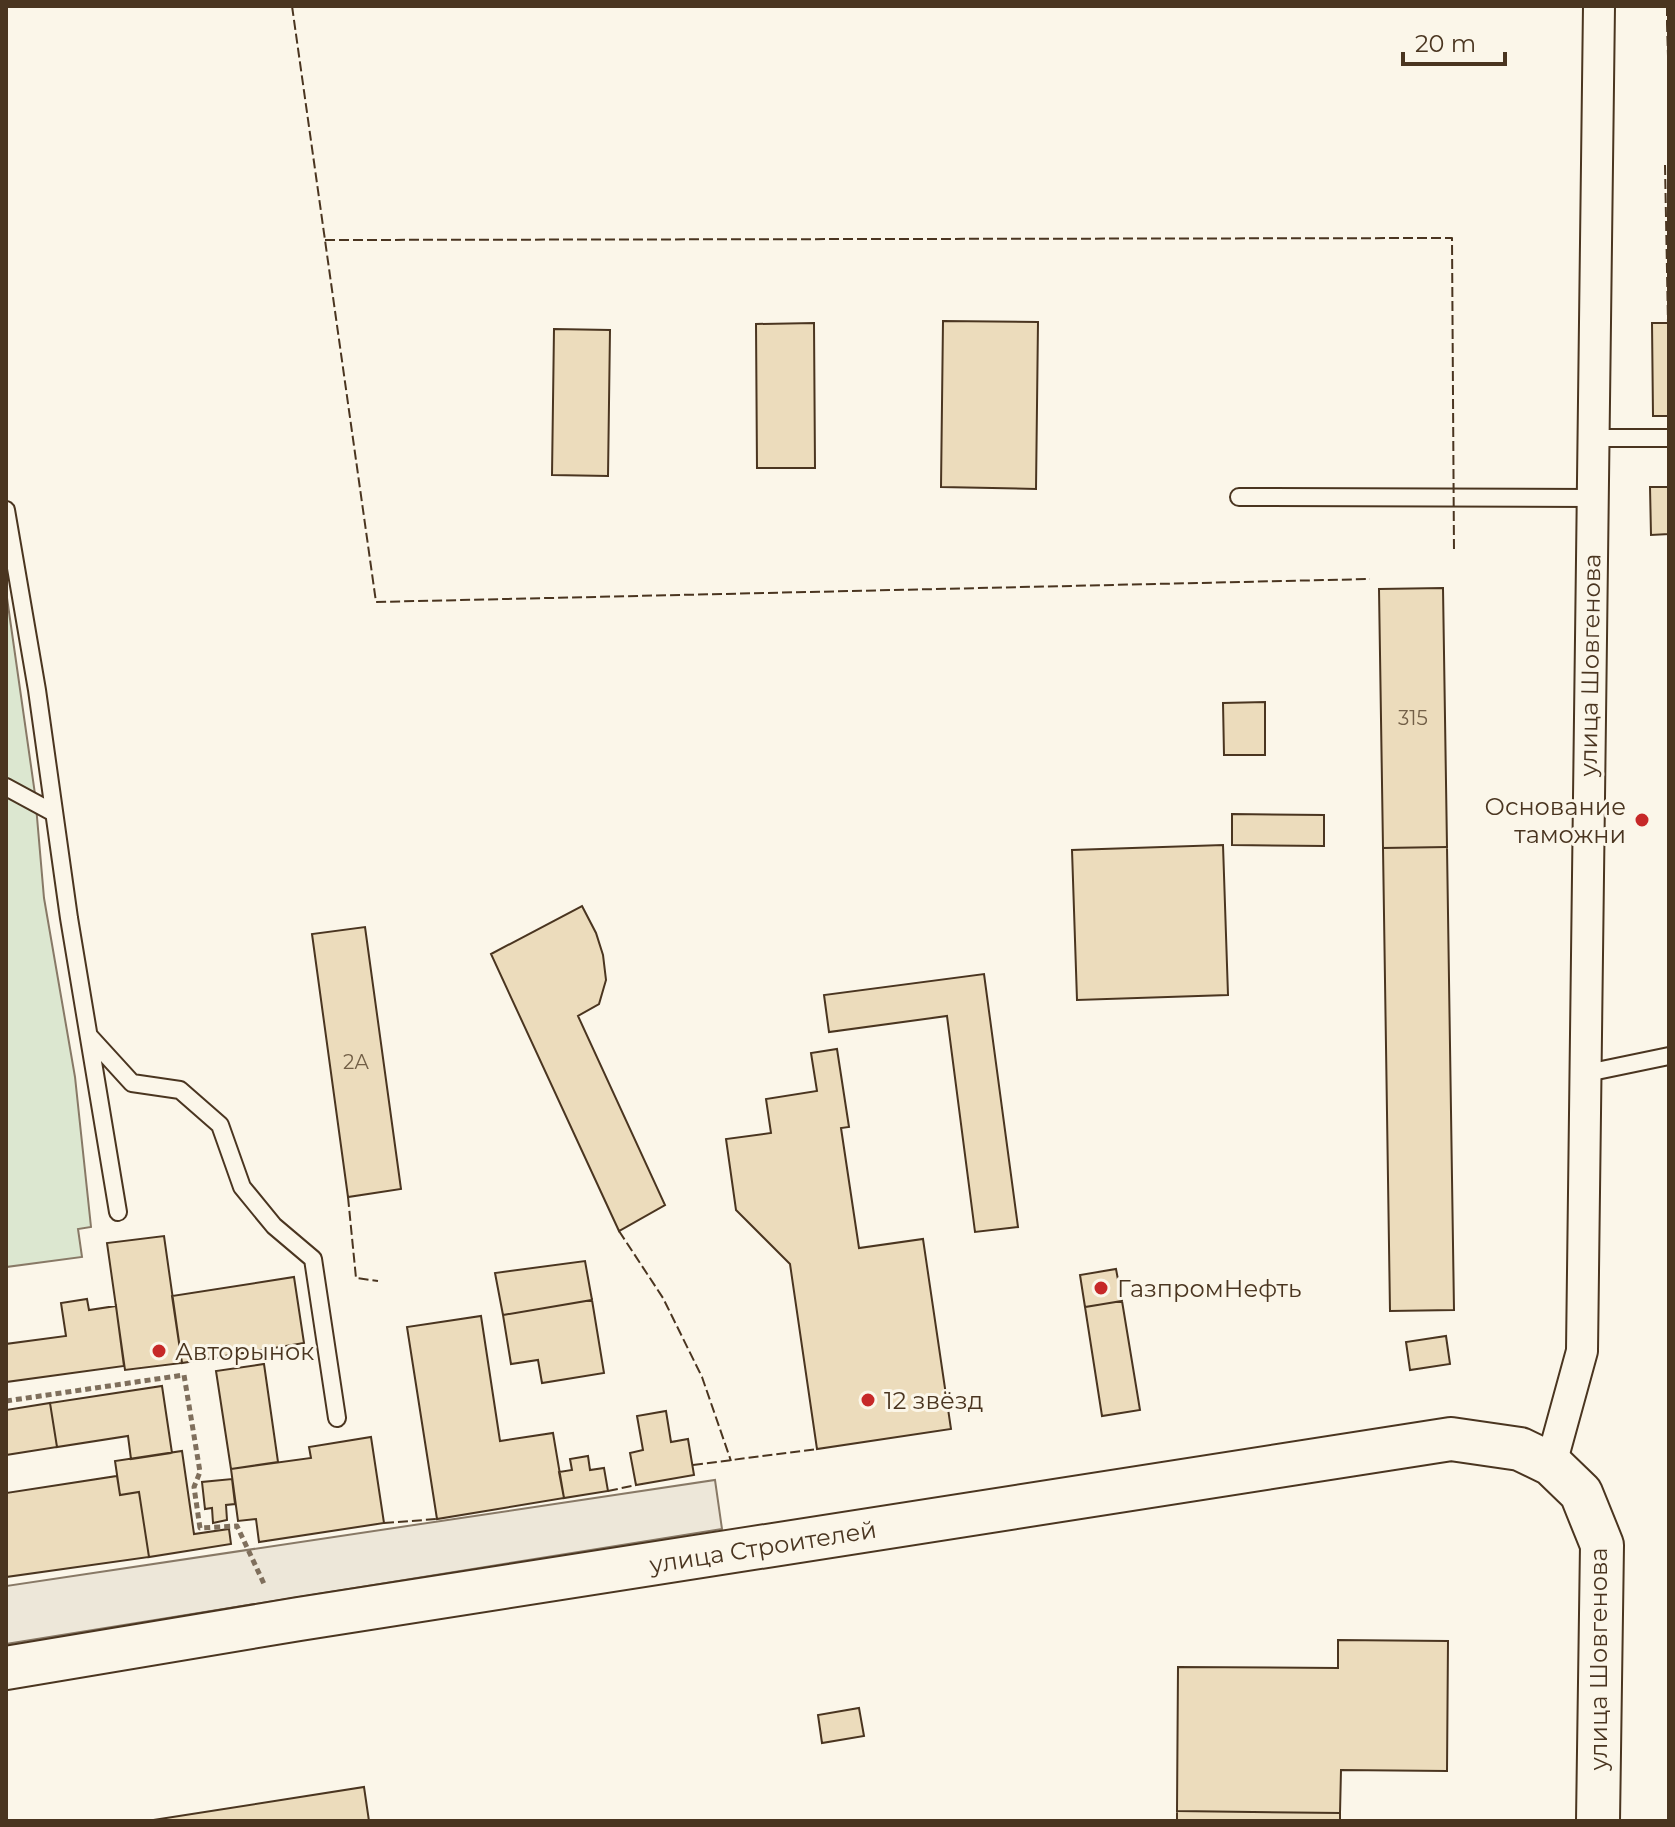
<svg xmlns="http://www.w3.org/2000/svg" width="1675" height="1827" viewBox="0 0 1675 1827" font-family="Montserrat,sans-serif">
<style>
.green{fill:#dce7d0;stroke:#887966;stroke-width:2}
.parking{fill:#ede7d9;stroke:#887966;stroke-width:2}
.building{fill:#ecdcbc;stroke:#4a3520;stroke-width:2}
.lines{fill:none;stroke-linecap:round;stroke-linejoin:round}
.lane-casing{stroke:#4a3520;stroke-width:20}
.street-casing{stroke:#4a3520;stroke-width:34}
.secondary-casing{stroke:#4a3520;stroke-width:46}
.path{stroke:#7f6f5c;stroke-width:5;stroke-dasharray:6 4;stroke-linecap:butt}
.lane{stroke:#fbf6e9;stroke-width:16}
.street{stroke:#fbf6e9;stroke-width:30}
.secondary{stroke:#fbf6e9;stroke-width:42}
.fence{stroke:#4a3520;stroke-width:2;stroke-dasharray:10 4;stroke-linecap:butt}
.poi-dot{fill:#c62828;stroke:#fbf6e9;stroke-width:3}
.labels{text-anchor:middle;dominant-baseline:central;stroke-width:6;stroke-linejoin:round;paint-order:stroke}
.number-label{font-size:20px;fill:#725f47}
.street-label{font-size:24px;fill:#4a3520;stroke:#fbf6e9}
.poi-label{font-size:24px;fill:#4a3520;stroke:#fbf6e9;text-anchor:start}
</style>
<rect width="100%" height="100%" fill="#fbf6e9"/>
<path class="green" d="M 6,591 L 35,794 L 44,898 L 75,1077 L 91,1227 L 78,1229 L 82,1257 L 6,1267 Z"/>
<path class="parking" d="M 715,1480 L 722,1529 L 6,1644 L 6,1586 Z"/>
<path class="building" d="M 943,321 L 1038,322 L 1036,489 L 941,487 Z
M 814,323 L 815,468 L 757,468 L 756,324 Z
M 1652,323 L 1669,323 L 1669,416 L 1653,416 Z
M 554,329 L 610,330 L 608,476 L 552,475 Z
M 1650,487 L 1669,487 L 1669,534 L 1651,535 Z
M 1443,588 L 1447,847 L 1383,848 L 1379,589 Z
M 1265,702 L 1265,755 L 1224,755 L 1223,703 Z
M 1232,814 L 1324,815 L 1324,846 L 1232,845 Z
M 1223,845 L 1228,995 L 1077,1000 L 1072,850 Z
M 1447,847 L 1454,1310 L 1390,1311 L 1383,848 Z
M 582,906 L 596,933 L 603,955 L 606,980 L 599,1004 L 578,1016 L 665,1205 L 619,1231 L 491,954 Z
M 365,927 L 401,1189 L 348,1197 L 312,934 Z
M 984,974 L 1018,1227 L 975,1232 L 947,1016 L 829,1032 L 824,995 Z
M 837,1049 L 849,1127 L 841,1128 L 859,1248 L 923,1239 L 951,1429 L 817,1449 L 790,1264 L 736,1210 L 726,1139 L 771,1133 L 766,1099 L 817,1091 L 811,1053 Z
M 164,1236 L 182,1363 L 125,1370 L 107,1243 Z
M 585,1261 L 592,1300 L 503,1315 L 495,1273 Z
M 1116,1269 L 1122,1301 L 1085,1307 L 1080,1275 Z
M 294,1277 L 304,1343 L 182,1363 L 172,1296 Z
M 87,1299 L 89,1310 L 116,1306 L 124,1366 L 6,1382 L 6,1344 L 66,1336 L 61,1303 Z
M 592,1300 L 604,1373 L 542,1383 L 538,1360 L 511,1364 L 503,1315 Z
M 1122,1301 L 1140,1410 L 1102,1416 L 1085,1307 Z
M 481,1316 L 500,1441 L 553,1433 L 564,1498 L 437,1519 L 407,1327 Z
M 1446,1336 L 1450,1364 L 1410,1370 L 1406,1342 Z
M 264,1364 L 278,1462 L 231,1469 L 216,1371 Z
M 162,1386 L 172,1453 L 131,1459 L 128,1436 L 57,1447 L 50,1403 Z
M 50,1403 L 57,1447 L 6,1455 L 6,1410 Z
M 666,1411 L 671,1442 L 688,1439 L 694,1475 L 636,1485 L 630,1453 L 643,1450 L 637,1416 Z
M 371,1437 L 384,1523 L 259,1542 L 256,1519 L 238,1521 L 231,1469 L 311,1458 L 309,1447 Z
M 182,1451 L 194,1534 L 229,1529 L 231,1544 L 149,1557 L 139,1492 L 120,1495 L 115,1461 Z
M 588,1456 L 590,1470 L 604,1468 L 608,1491 L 564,1498 L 559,1472 L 572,1470 L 570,1459 Z
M 117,1476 L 120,1495 L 139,1492 L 149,1557 L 6,1577 L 6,1493 Z
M 232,1479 L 235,1504 L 226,1505 L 227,1520 L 213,1523 L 212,1508 L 205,1509 L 202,1482 Z
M 1338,1640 L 1448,1641 L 1447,1771 L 1341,1770 L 1340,1813 L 1177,1811 L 1178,1667 L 1338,1668 Z
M 859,1708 L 864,1736 L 822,1743 L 818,1715 Z
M 364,1787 L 369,1821 L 147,1821 Z
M 1177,1811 L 1340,1813 L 1340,1821 L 1177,1821 Z"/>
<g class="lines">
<defs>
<path id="lane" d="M 1592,438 L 1669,438
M 1239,497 L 1592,498
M 6,510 L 37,690 L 69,918 L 118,1212
M 6,787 L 54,813
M 90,1037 L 132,1083 L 180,1090 L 220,1125 L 242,1187 L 274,1226 L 313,1259 L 337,1418
M 1587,1073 L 1669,1056"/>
<path id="street" d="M 1551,1464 L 1582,1351 L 1599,6"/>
<path id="secondary" d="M 6,1668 L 299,1619 L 1451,1439 L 1520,1449 L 1551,1464 L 1581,1493 L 1602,1545 L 1598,1821"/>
</defs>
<use href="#lane" class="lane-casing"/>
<use href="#street" class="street-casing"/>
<use href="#secondary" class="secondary-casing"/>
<path class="path" d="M 6,1401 L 184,1375 L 200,1472 L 194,1487 L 200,1528 L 237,1526 L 265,1586"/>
<use href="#lane" class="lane"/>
<use href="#street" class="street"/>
<use href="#secondary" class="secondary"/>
<path class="fence" d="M 292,6 L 376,602 L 1370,579
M 1667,6 L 1667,24
M 1669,88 L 1667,24 L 1669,24
M 1665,165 L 1668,323
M 325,240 L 1452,238 L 1454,553
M 348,1197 L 356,1278 L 378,1281
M 619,1231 L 663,1298 L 702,1377 L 731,1461
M 693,1465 L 817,1449
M 608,1491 L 636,1485
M 384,1523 L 437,1519"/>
</g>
<g class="poi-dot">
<circle cx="1642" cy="820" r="8"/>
<circle cx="1101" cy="1288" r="8"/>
<circle cx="159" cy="1351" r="8"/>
<circle cx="868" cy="1400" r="8"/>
</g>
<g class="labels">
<g class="number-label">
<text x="1413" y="718">315</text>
<text x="356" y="1062">2А</text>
</g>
<g class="street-label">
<text transform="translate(1590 665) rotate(-89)">улица Шовгенова</text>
<text transform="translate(763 1547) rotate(-9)">улица Строителей</text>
<text transform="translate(1598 1659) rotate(-90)">улица Шовгенова</text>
</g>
<g class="poi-label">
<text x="1626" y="806" text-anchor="end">Основание<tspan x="1626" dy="28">таможни</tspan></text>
<text x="1117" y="1288">ГазпромНефть</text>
<text x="175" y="1351">Авторынок</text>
<text x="884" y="1400">12 звёзд</text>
</g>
</g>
<rect width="1675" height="1827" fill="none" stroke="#4a3520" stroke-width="16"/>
<path d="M1403 52v12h102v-12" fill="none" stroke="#4a3520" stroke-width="4"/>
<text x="1415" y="52" font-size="24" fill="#4a3520" stroke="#fbf6e9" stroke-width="6" paint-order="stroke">20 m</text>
</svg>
